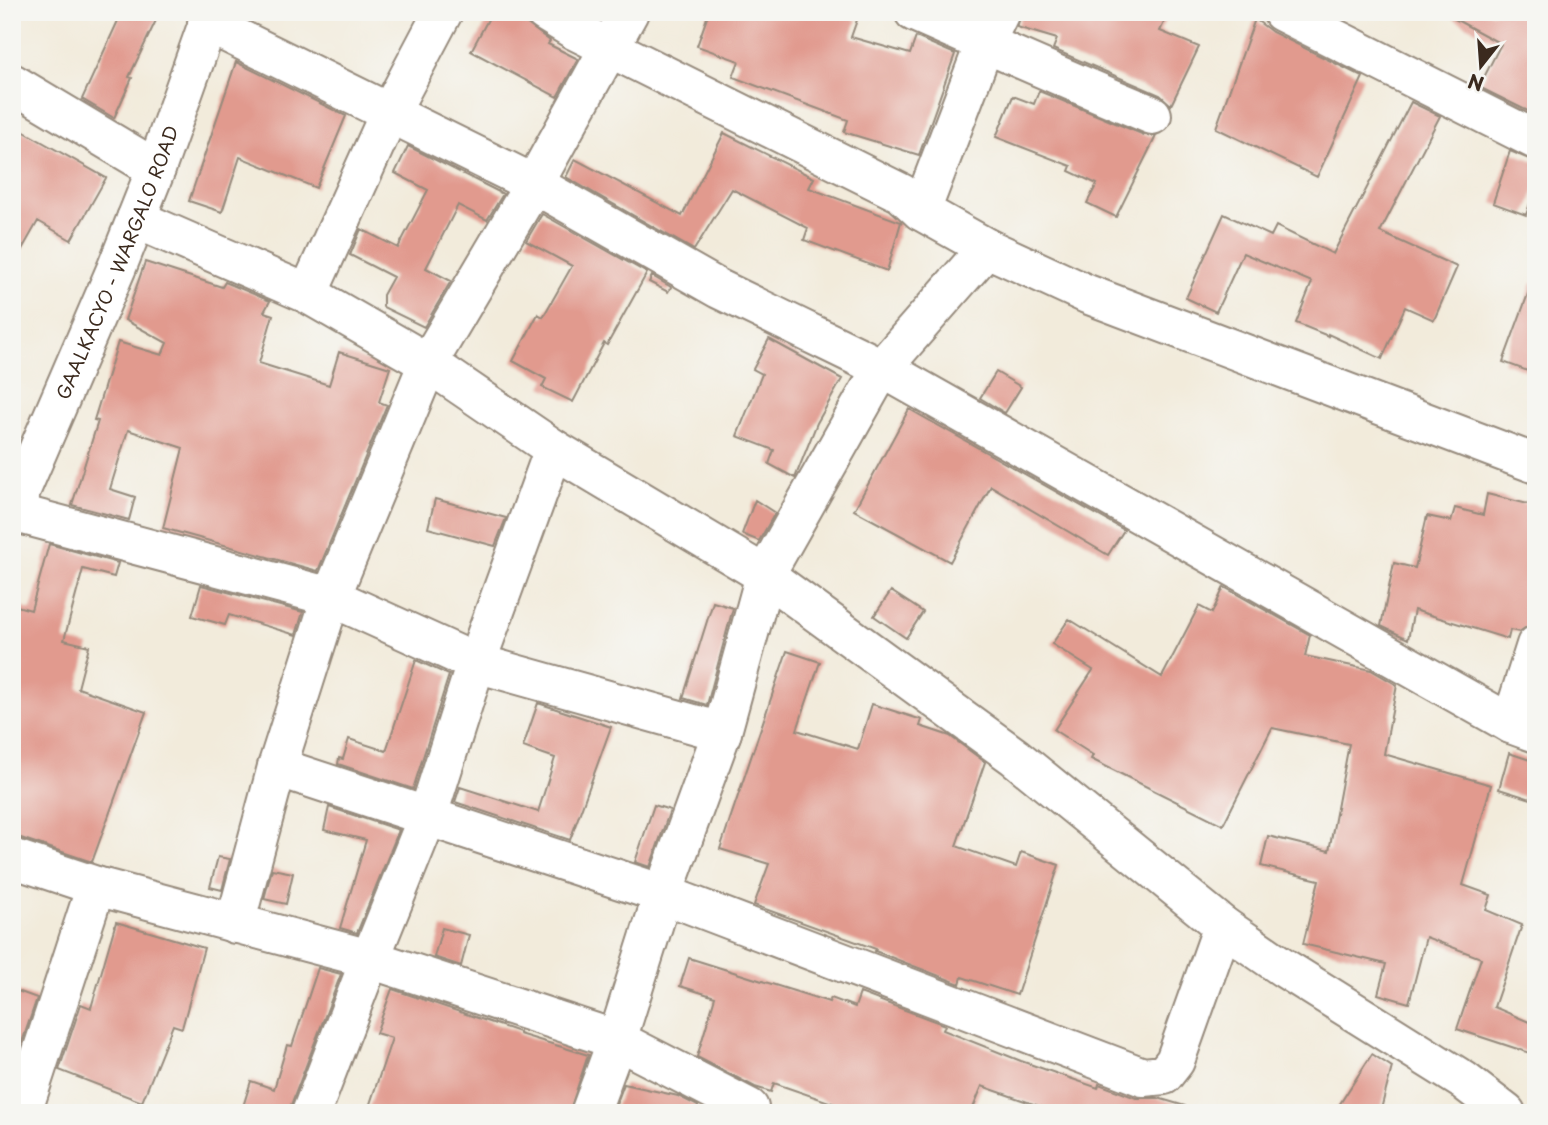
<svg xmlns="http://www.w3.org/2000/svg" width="1548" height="1125" viewBox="0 0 1548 1125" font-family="'Playpen Sans',sans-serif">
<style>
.building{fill:#e19a8e}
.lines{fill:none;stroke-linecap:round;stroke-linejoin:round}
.minor-casing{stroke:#968a7c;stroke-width:42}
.minor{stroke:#fff;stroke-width:38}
.labels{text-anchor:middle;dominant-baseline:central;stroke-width:5;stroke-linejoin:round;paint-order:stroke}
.street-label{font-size:18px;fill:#3b2a1e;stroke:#f6f6f2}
</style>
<rect width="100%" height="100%" fill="#f6f6f2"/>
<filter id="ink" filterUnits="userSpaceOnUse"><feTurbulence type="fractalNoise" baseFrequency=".0143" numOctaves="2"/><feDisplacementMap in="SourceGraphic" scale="14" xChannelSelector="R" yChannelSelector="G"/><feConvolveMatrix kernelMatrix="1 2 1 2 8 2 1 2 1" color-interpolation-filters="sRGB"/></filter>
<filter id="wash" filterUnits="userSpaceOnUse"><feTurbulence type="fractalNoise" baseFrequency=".00686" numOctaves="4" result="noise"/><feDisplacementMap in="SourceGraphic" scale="28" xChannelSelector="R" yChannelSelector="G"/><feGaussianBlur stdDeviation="1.57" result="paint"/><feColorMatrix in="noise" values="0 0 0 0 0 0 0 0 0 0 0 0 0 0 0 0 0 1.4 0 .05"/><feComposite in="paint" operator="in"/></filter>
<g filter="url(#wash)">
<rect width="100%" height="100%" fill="#f2ebdb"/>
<g id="blocks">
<path class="building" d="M 122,12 L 160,12 L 129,77 L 132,78 L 114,118 L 82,99 Z
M 492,12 L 523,12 L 526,23 L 550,41 L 548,44 L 578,59 L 557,97 L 471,51 Z
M 709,12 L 836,12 L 857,20 L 851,37 L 910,54 L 916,37 L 955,54 L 919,155 L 844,132 L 848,120 L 733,77 L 739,61 L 697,46 Z
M 1022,12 L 1169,12 L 1160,31 L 1199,47 L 1171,105 L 1160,95 L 1053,49 L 1057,39 L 1017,27 Z
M 1442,12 L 1536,12 L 1536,115 L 1479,87 L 1501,44 Z
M 1255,19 L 1272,32 L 1363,77 L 1317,177 L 1216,128 Z
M 236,62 L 346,116 L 316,188 L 240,157 L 222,212 L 189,201 Z
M 1039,91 L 1144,135 L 1156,136 L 1116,217 L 1087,203 L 1097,184 L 1069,171 L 1071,166 L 996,137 L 1013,96 L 1034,104 Z
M 1411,102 L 1440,116 L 1380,232 L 1457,267 L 1434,320 L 1405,307 L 1382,359 L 1328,334 L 1328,336 L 1296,323 L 1312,282 L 1243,253 L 1216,312 L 1186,298 L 1224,214 L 1271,236 L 1276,226 L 1333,254 Z
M 12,125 L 106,178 L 71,240 L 38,221 L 12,267 Z
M 724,133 L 814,178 L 809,188 L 901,222 L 887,271 L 804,240 L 808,228 L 732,189 L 694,250 L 566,177 L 575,159 L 682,216 Z
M 408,146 L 503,194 L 487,220 L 458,205 L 426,268 L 451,281 L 424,327 L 383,307 L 383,295 L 393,277 L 350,255 L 361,229 L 398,248 L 428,190 L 395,173 Z
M 1510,151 L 1536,162 L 1536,186 L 1526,215 L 1493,203 Z
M 542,214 L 647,273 L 607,345 L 604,343 L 573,402 L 542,387 L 546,379 L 513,361 L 538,314 L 543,317 L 572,266 L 526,241 Z
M 145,262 L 222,287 L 225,282 L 270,301 L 264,312 L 273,315 L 259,363 L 329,385 L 339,352 L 390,368 L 379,402 L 387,405 L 386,407 L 318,571 L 163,528 L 183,448 L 128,430 L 110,489 L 135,497 L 129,520 L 72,505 L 98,421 L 94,420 L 118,342 L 162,355 L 167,343 L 125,320 Z
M 652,276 L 671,287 L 668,292 L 649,282 Z
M 1532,283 L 1536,283 L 1536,374 L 1503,362 Z
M 769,339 L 842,379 L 817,423 L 795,478 L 769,464 L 774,450 L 737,436 L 762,374 L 753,369 Z
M 996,372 L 1021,387 L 1005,413 L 980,398 Z
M 909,409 L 1124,530 L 1108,555 L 991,486 L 950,562 L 854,510 Z
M 1487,494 L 1536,506 L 1536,624 L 1531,624 L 1519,632 L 1510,630 L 1508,639 L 1414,610 L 1408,639 L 1381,626 L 1394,563 L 1415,568 L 1427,516 L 1451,521 L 1455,508 L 1483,515 Z
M 435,499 L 506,518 L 495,546 L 428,528 Z
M 755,500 L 775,513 L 759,541 L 742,534 Z
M 49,544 L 118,563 L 114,577 L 83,569 L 64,640 L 89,646 L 78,688 L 146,712 L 92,862 L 12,835 L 12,625 L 17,606 L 31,610 Z
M 201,585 L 303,612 L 296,635 L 229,615 L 225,625 L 192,616 Z
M 1224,587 L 1310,635 L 1305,656 L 1371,670 L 1397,685 L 1384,754 L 1491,785 L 1463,885 L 1491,895 L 1486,910 L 1522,925 L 1494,1007 L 1536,1025 L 1536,1055 L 1457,1029 L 1481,958 L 1426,937 L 1409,1003 L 1378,994 L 1386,964 L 1303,944 L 1319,880 L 1261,866 L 1268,836 L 1329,851 L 1349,744 L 1272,728 L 1223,825 L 1091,759 L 1093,755 L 1054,730 L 1093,670 L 1052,644 L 1069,619 L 1162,677 L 1199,606 L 1212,613 Z
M 891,591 L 923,612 L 906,638 L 874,616 Z
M 713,602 L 733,608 L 707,705 L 683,698 Z
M 787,651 L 820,662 L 797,730 L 858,749 L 872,704 L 922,720 L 920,726 L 950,736 L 985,762 L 956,846 L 1016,867 L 1021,852 L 1059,865 L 1017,995 L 962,977 L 960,984 L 875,951 L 876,949 L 754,905 L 769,864 L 720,849 Z
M 416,660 L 449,675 L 413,789 L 338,764 L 339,758 L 343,759 L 349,739 L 386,751 Z
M 538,703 L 611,727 L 570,840 L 455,802 L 460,787 L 538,812 L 555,758 L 523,747 Z
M 1509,753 L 1536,762 L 1536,783 L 1531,799 L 1499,789 Z
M 654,805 L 670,810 L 650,867 L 635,862 Z
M 329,807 L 399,830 L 357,933 L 340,928 L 366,840 L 324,830 Z
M 218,857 L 230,859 L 222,890 L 210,887 Z
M 272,869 L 293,873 L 286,904 L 264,899 Z
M 116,922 L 204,948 L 182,1028 L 173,1025 L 142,1102 L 59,1070 L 81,1004 L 91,1008 Z
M 442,928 L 469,935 L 461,966 L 434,957 Z
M 689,958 L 829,1002 L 831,998 L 855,1007 L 860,993 L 945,1025 L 943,1030 L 1021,1061 L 1098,1088 L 1099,1084 L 1136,1098 L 1158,1098 L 1185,1106 L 1184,1113 L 1059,1113 L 982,1086 L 971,1113 L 861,1113 L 774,1083 L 771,1092 L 755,1087 L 697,1057 L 715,997 L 680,986 Z
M 318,968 L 341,974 L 291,1105 L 290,1113 L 241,1113 L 251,1081 L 274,1089 L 287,1045 L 292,1046 Z
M 12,989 L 37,998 L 18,1054 L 12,1051 Z
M 392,989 L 519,1032 L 519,1034 L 588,1055 L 569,1113 L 367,1113 L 392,1038 L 376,1033 Z
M 1372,1054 L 1392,1067 L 1380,1113 L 1334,1113 Z
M 624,1084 L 678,1096 L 698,1106 L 697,1113 L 613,1113 Z"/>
</g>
</g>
<g filter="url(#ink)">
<use href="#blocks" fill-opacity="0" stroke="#968a7c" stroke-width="2"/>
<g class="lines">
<defs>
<g id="minor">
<path d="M 545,12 L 576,31 L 901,193 L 921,211"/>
<path d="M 914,12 C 993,47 1072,82 1152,115"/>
<path d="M 1282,12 L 1536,140"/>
<path d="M 207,23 L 534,184 L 719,289 L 882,368 L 1511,724 L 1536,733"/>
<path d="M 12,83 L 156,169"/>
<path d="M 136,219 L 308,294 L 428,363 L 554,449 L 765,575 L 1015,757 L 1223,926 L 1284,968 L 1463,1080 L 1506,1113"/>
<path d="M 987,248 L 921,211 L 985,43 L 1000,12"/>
<path d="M 308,294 L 389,114 L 443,12"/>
<path id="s1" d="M 12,511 L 117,267 L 156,169 L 212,12"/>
<path d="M 12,512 L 331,597 L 476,663 L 722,732"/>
<path d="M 1511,724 L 1536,645"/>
<path d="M 277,767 L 663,894 L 1143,1077 L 1164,1075 L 1175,1061 L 1223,926"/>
<path d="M 12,858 L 96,886 L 370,959 L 617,1040 L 749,1108"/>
<path d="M 235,924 L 277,767 L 331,597 L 428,363 L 534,184 L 629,12"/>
<path d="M 22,1113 L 96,886"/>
<path d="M 311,1113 L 370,959 L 427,818 L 476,663 L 554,449"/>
<path d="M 590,1113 L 617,1040 L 663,894 L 722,732 L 765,575 L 882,368 L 987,248 L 1087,294 L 1536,464"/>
</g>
</defs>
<use href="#minor" class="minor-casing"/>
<use href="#minor" class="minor"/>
</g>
</g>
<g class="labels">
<g class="street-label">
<text stroke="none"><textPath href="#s1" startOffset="270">GAALKACYO - WARGALO ROAD</textPath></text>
</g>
</g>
<rect width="1548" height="1125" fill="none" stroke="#f6f6f2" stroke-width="42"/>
<g transform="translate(1481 66) rotate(197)" stroke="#f6f6f2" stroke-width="5" paint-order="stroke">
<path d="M0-5L12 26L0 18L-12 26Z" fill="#3b2a1e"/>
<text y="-10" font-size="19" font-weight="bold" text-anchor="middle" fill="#3b2a1e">N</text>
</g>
</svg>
